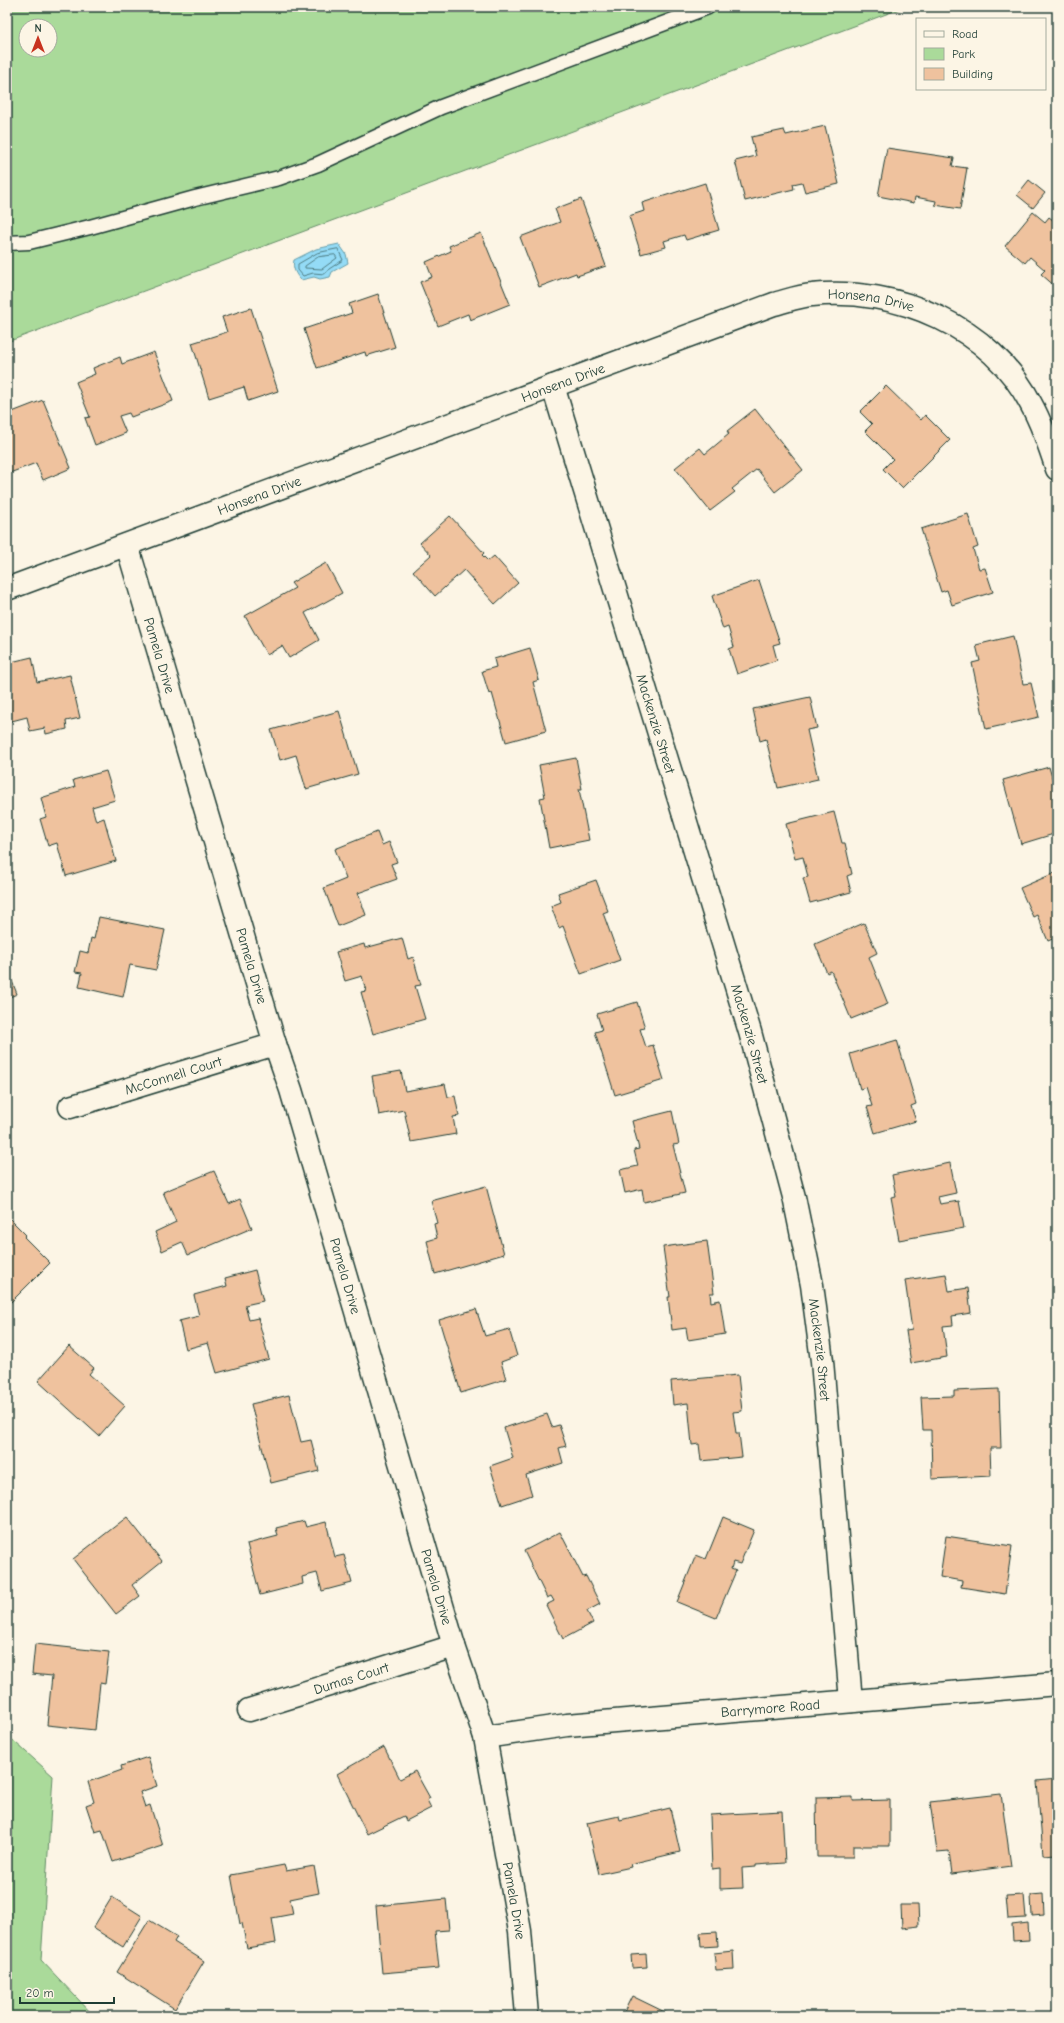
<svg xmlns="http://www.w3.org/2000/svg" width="1064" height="2023" viewBox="0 0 1064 2023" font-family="'Comic Neue',sans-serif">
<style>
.green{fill:#aada9a;stroke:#648c67;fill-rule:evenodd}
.water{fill:#94dbf6;stroke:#659ca8}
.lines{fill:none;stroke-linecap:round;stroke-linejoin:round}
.shore{stroke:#4e7c82;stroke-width:1}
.building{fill:#efc29e;stroke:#1f3d34}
.service-casing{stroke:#1f3d34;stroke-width:17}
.minor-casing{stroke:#1f3d34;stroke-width:25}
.service{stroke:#fcf5e5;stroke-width:14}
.minor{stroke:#fcf5e5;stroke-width:22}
.labels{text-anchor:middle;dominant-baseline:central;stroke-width:3;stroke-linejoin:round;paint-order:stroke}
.street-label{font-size:14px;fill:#1f3d34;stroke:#fcf5e5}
</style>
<rect width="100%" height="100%" fill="#fcf5e5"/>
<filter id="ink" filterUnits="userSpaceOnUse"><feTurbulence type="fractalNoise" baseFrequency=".025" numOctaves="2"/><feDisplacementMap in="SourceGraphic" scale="8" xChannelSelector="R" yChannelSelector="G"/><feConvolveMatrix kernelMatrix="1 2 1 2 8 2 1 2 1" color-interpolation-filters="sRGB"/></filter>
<g filter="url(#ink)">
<path class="green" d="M 7,7 L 905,7 L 7,342 ZM 26,26 L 50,26 L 50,50 L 26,50 Z
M 7,1735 L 53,1776 L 41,1960 L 94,2016 L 7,2016 Z"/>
<path class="water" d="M 339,244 L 346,254 L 348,263 L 332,272 L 330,277 L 320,279 L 314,277 L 301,280 C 296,275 292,268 294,260 L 316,249 Z"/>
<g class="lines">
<path class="shore" d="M 338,249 L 343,260 L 329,269 L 325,274 L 313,273 L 303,276 L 298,270 L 298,264 L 317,253 Z
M 335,255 L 337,258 L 322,269 L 305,268 L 305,266 L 318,257 Z"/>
</g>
<path class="building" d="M 825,126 L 839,184 L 805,192 L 802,182 L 793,184 L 794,189 L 745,201 L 735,161 L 756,156 L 751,137 L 784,130 L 786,135 Z
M 887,148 L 954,158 L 952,166 L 967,168 L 960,209 L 935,205 L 936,201 L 915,197 L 914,203 L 878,196 Z
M 1029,180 L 1045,193 L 1033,208 L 1017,195 Z
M 705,183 L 719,230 L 686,240 L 684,235 L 664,241 L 666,247 L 641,254 L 629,216 L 644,211 L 642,203 Z
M 581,199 L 606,266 L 577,276 L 576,273 L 539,287 L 520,237 L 560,222 L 555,209 Z
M 1033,212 L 1045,222 L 1049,217 L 1057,223 L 1057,288 L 1041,274 L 1045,270 L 1030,257 L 1025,263 L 1005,246 Z
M 481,233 L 510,304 L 470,320 L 468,314 L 438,326 L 420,282 L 432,277 L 426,262 L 451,251 L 449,246 Z
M 378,294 L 395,347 L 366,356 L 365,352 L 317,368 L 304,329 L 352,313 L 349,304 Z
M 251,308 L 278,391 L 248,401 L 244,387 L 209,398 L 192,343 L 227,332 L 222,317 Z
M 154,352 L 173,401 L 131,417 L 129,413 L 119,416 L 126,433 L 95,445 L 85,418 L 90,417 L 76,382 L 95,374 L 93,368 L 120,357 L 122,364 Z
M 886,386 L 921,420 L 925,415 L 950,440 L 902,488 L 883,469 L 893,459 L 865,431 L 872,424 L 860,412 Z
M 43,400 L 71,468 L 43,480 L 36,463 L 7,474 L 7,414 Z
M 755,409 L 803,470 L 775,492 L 757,469 L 732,489 L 735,492 L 710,511 L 675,468 L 700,448 L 705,454 L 729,434 L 727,431 Z
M 968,514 L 978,547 L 973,549 L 979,569 L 985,568 L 993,592 L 952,605 L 947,590 L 941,592 L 921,529 Z
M 450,516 L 484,553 L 482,555 L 488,561 L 494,556 L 518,583 L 495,604 L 464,570 L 435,596 L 413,571 L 431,555 L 420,543 Z
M 326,563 L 342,593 L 305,613 L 319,640 L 289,658 L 282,646 L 267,655 L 245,616 L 295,588 L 291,583 Z
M 759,580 L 780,643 L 773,645 L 777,660 L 737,674 L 729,649 L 734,647 L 728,627 L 723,629 L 712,596 Z
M 1013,636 L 1023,684 L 1031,683 L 1039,717 L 986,729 L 972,663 L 980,661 L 976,645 Z
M 530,648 L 539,680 L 533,682 L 546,731 L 506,742 L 492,693 L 489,694 L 482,671 L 496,667 L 494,659 Z
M 32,657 L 37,682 L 70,675 L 80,718 L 66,721 L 67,729 L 46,734 L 45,728 L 30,731 L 27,717 L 8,722 L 7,663 Z
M 810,697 L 817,728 L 807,730 L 818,779 L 778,788 L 766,739 L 760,741 L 753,709 Z
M 339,711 L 358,774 L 306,789 L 296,755 L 280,760 L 271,730 Z
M 576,758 L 582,789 L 579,789 L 589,840 L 549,848 L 540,798 L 545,797 L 539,765 Z
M 1049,767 L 1057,795 L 1057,833 L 1021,844 L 1003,780 Z
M 106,771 L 115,800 L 92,807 L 96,821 L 104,818 L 116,861 L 66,876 L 57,843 L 48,846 L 40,819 L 46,817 L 41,798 L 75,787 L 73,780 Z
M 834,812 L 842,843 L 845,843 L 852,874 L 847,876 L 851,892 L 810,903 L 803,878 L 808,877 L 803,857 L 795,859 L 786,824 Z
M 377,832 L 382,845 L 389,842 L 397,862 L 391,864 L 397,879 L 358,893 L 366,915 L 338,926 L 324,888 L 346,879 L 335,849 Z
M 1057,872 L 1057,937 L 1048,941 L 1037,915 L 1033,917 L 1020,888 Z
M 596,880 L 608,911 L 603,913 L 620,960 L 581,974 L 563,926 L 559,928 L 551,906 L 561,902 L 558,893 Z
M 99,917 L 165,930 L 156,970 L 130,965 L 123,997 L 79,987 L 82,973 L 75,972 L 80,951 L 88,953 L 91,938 L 94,939 Z
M 864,923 L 877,953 L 869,957 L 888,1004 L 851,1019 L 831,971 L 827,973 L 815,944 Z
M 402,938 L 408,959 L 413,957 L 421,985 L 415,986 L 425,1019 L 373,1034 L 361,992 L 366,991 L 362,976 L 345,981 L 336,952 L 364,944 L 365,948 Z
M 7,968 L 17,994 L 7,998 Z
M 637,1002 L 645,1028 L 640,1029 L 646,1047 L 653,1045 L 664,1080 L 615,1095 L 595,1032 L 602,1030 L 597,1014 Z
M 897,1040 L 916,1104 L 911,1106 L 916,1121 L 875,1133 L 867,1107 L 872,1106 L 866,1087 L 860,1089 L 850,1054 Z
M 401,1071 L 405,1091 L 445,1084 L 448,1097 L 455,1096 L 459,1116 L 453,1117 L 456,1134 L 411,1142 L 404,1110 L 379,1115 L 372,1076 Z
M 672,1111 L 679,1144 L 673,1145 L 685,1193 L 644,1202 L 642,1189 L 625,1193 L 620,1170 L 638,1166 L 634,1150 L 639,1149 L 632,1121 Z
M 950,1163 L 956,1193 L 938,1197 L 940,1204 L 959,1201 L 964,1228 L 899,1240 L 891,1197 L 896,1196 L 892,1175 Z
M 214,1171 L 229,1204 L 240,1199 L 252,1228 L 188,1255 L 182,1242 L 162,1251 L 155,1232 L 176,1222 L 163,1192 Z
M 486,1186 L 504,1254 L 435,1274 L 427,1241 L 437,1238 L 434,1224 L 437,1223 L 431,1201 Z
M 7,1216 L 26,1235 L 24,1237 L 50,1263 L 10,1303 L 7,1299 Z
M 707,1241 L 714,1293 L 710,1293 L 711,1302 L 720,1300 L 725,1334 L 688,1340 L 686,1328 L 672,1330 L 668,1297 L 670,1297 L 663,1247 Z
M 255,1270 L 263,1301 L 245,1305 L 249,1320 L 258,1318 L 269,1359 L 217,1373 L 208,1343 L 186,1349 L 179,1321 L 199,1316 L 194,1295 L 227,1286 L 225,1278 Z
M 946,1274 L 949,1291 L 968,1288 L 971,1313 L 952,1316 L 953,1325 L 943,1326 L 947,1357 L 911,1363 L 906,1331 L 912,1330 L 905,1280 Z
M 476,1309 L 485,1336 L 509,1329 L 517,1356 L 501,1362 L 506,1379 L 461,1393 L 439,1320 Z
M 69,1346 L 94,1368 L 89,1374 L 125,1406 L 99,1436 L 38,1381 Z
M 738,1375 L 742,1411 L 733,1412 L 736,1433 L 739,1433 L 742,1457 L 701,1461 L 699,1444 L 692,1445 L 688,1403 L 673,1405 L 671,1381 Z
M 999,1389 L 1001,1448 L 990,1448 L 991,1476 L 932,1479 L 931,1430 L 923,1430 L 921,1397 L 954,1396 L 954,1391 Z
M 289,1395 L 301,1442 L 311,1440 L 319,1471 L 271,1483 L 251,1404 Z
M 547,1414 L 552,1427 L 559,1425 L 566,1446 L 559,1448 L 563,1463 L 526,1475 L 532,1495 L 502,1505 L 490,1466 L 513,1458 L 504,1428 Z
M 127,1517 L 162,1561 L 132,1585 L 140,1596 L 116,1614 L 73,1559 Z
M 723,1517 L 754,1530 L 740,1564 L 733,1562 L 731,1569 L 736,1571 L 716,1618 L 677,1602 L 696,1555 L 706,1559 Z
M 304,1521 L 306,1527 L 326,1522 L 335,1557 L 344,1555 L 352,1583 L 322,1591 L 317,1573 L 302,1577 L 303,1584 L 260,1595 L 247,1544 L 278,1536 L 276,1528 Z
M 560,1532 L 583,1577 L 586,1576 L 600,1604 L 587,1611 L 593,1623 L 563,1639 L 546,1605 L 554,1601 L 551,1596 L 547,1598 L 524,1551 Z
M 946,1536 L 1012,1546 L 1005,1594 L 961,1587 L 962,1581 L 940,1577 Z
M 35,1644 L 109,1652 L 105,1684 L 100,1683 L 95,1730 L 47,1725 L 52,1676 L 32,1674 Z
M 384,1747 L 400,1779 L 415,1771 L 430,1798 L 427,1800 L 431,1808 L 406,1821 L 404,1816 L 367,1834 L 337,1774 Z
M 148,1757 L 157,1786 L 140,1792 L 145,1807 L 150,1805 L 163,1846 L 113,1862 L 102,1830 L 95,1832 L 86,1805 L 94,1802 L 88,1782 L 122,1770 L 121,1766 Z
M 1057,1779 L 1057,1857 L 1056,1857 L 1056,1854 L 1043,1855 L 1037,1781 Z
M 1001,1794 L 1011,1866 L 952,1874 L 949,1851 L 937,1852 L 930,1802 Z
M 853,1797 L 853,1801 L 890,1800 L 890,1846 L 853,1846 L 853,1857 L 817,1857 L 816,1798 Z
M 670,1808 L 680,1852 L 630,1864 L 631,1867 L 599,1874 L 587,1823 L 619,1816 L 620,1820 Z
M 782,1811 L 785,1863 L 756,1865 L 756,1867 L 742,1868 L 743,1888 L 720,1889 L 720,1868 L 712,1869 L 710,1815 Z
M 284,1865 L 286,1871 L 314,1866 L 319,1893 L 290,1899 L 293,1914 L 272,1918 L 276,1943 L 247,1948 L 242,1923 L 240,1924 L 231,1875 Z
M 1043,1894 L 1044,1915 L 1032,1916 L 1031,1895 Z
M 1024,1895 L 1026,1918 L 1008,1919 L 1006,1896 Z
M 112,1897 L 142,1916 L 123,1947 L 93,1928 Z
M 446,1899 L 449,1930 L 435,1931 L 439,1968 L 382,1973 L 376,1906 Z
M 901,1905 L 918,1905 L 919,1926 L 902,1928 Z
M 149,1920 L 177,1937 L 174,1942 L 204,1961 L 175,2009 L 117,1972 Z
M 1028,1923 L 1029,1940 L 1013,1941 L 1012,1925 Z
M 717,1932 L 718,1946 L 701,1947 L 700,1933 Z
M 733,1951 L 734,1969 L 716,1970 L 714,1953 Z
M 646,1954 L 647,1967 L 632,1968 L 631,1955 Z
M 632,1996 L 673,2016 L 622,2016 Z"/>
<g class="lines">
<defs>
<path id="service" d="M 7,243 L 29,242 L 90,227 L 195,198 L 279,178 L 318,164 L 441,107 L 708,7"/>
<g id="minor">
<path id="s1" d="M 553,386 L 750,1032 L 794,1197 L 812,1285 L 822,1361 L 851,1701"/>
<path id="s2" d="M 127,545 L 275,1044 L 291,1090 L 454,1646 L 485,1737 L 520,1931 L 527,2016"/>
<path id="s3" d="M 7,589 L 774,304 C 786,301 799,296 812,295 C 897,286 991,327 1031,404 C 1042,424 1050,447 1057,469"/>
<path id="s4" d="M 70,1107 L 275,1044"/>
<path id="s5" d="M 249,1710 L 454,1646"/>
<path id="s6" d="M 485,1737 L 567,1725 L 1057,1684"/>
</g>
</defs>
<use href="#service" class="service-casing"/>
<use href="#minor" class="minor-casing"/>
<use href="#service" class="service"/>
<use href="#minor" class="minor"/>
</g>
</g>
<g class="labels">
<g class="street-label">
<text stroke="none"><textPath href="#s3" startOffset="917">Honsena Drive</textPath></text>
<text stroke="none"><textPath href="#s3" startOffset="593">Honsena Drive</textPath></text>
<text stroke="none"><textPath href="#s3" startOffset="269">Honsena Drive</textPath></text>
<text stroke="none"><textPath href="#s2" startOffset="115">Pamela Drive</textPath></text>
<text stroke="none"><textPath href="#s1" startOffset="353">Mackenzie Street</textPath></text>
<text stroke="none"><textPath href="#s2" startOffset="439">Pamela Drive</textPath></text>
<text stroke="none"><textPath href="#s1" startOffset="677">Mackenzie Street</textPath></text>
<text stroke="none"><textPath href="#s4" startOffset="108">McConnell Court</textPath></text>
<text stroke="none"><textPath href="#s2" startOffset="763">Pamela Drive</textPath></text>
<text stroke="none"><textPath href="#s1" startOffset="1001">Mackenzie Street</textPath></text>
<text stroke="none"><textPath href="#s2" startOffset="1087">Pamela Drive</textPath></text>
<text stroke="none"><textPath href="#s5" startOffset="107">Dumas Court</textPath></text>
<text stroke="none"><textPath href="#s6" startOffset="287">Barrymore Road</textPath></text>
<text stroke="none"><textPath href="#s2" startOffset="1411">Pamela Drive</textPath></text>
</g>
</g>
<rect width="1064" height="2023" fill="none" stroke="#fcf5e5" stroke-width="24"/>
<rect x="12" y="12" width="1040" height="1999" fill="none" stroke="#1f3d34" stroke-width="1.5" filter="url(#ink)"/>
<rect x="916" y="18" width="130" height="72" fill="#fcf5e5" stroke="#a4ab9e"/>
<rect x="924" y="31" width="20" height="6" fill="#fcf5e5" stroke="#a4ab9e"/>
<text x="952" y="38" font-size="12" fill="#1f3d34">Road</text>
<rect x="924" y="48" width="20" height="12" fill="#aada9a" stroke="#a4ab9e"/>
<text x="952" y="58" font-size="12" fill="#1f3d34">Park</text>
<rect x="924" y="68" width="20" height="12" fill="#efc29e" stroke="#a4ab9e"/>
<text x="952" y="78" font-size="12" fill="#1f3d34">Building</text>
<g transform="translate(38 38)"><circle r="19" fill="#fcf5e5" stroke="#a4ab9e"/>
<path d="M0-3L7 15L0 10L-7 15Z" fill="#c8321e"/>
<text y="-6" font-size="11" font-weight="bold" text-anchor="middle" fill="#1f3d34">N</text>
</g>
<path d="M20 1997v6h94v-6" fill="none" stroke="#1f3d34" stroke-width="2"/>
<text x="26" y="1997" font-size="12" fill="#1f3d34" stroke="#fcf5e5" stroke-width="3" paint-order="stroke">20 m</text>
</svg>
